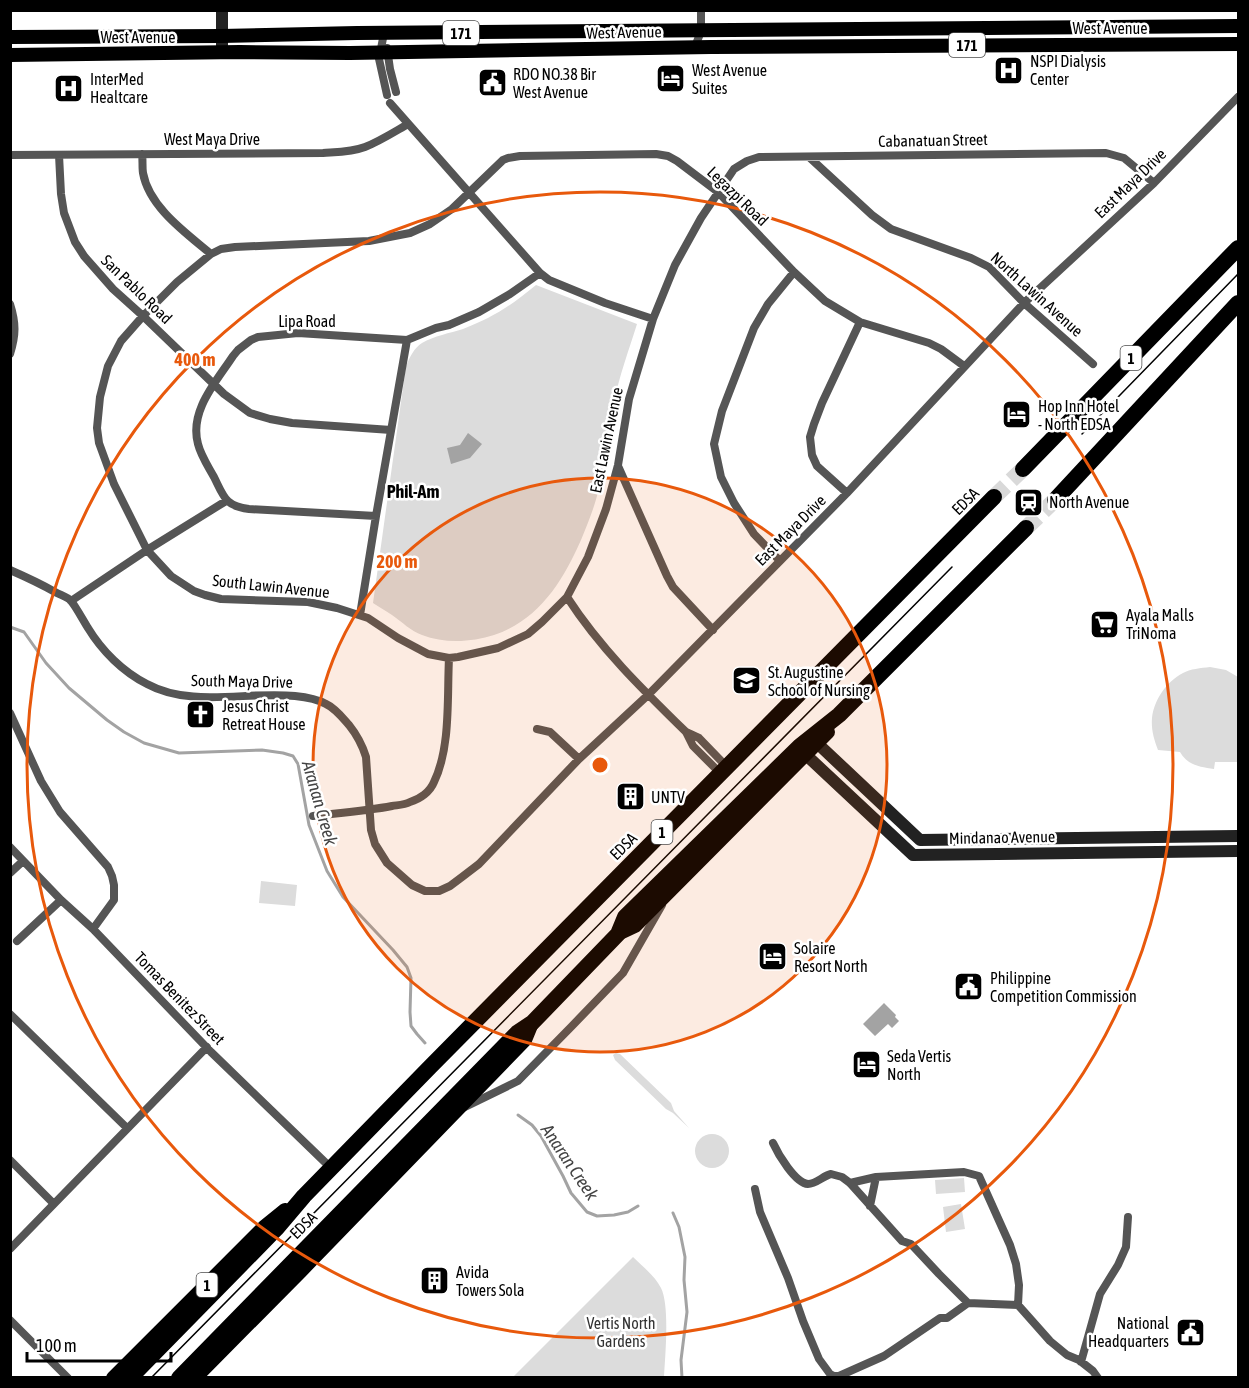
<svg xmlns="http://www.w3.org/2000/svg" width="1249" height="1388" viewBox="0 0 1249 1388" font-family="'Asap Condensed',sans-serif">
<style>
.green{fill:#dcdcdc}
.water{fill:#a3a3a3}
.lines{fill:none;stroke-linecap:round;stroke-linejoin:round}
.stream{stroke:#a3a3a3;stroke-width:3}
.highway-tunnel{stroke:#d9d9d9;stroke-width:16;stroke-dasharray:16 8;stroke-linecap:butt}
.street{stroke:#555;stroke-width:8}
.secondary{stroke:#222;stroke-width:12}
.primary{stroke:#000;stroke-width:14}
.highway{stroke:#000;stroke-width:16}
.tram{stroke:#000;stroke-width:1.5}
.ring{fill:none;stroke:#e8590c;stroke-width:3}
.labels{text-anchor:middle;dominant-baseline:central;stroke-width:5;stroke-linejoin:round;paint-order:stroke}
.shield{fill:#fff;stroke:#4c4c4c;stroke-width:1.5}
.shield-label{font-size:15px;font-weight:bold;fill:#000}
.street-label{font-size:16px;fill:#000;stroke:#fff}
.poi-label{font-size:16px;fill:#000;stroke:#fff;text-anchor:start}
.park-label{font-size:16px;fill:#333;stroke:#fff}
.neighbourhood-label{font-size:18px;font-weight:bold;fill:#000;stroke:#fff}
.water-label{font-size:18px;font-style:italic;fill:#444;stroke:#fff}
.centre{fill:#e8590c;stroke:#fff;stroke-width:3}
.ring-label{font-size:18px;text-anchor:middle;font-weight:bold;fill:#e8590c;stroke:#fff;stroke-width:5;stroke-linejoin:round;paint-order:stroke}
</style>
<rect width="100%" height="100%" fill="#fff"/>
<path class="green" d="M 536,285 L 637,324 C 629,350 619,376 614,403 C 609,431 605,460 599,488 C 595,506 588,523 581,540 C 563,581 539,620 494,635 C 472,642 445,644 422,635 C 411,631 402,622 392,615 C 386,611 379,607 373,603 L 406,366 C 410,357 414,348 422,343 C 434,336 450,333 463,329 C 492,318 512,305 536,285 Z
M 1210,667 L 1226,670 L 1238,677 L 1238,762 L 1215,762 L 1214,769 C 1200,767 1187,765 1180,752 L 1158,750 C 1154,740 1151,729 1152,718 C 1154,700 1166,682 1183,673 C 1190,669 1201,668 1210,667 Z
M 261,881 L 297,885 L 295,906 L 259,903 Z
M 616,1053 L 620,1054 L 671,1103 L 674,1111 L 689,1128 L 673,1113 L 666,1109 L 615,1060 L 613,1055 Z
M695 1151a17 17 0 1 1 34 0a17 17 0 1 1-34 0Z
M 964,1178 L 965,1192 L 936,1194 L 935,1180 Z
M 961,1204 L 965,1229 L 946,1232 L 943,1207 Z
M 633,1257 C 642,1266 655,1276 661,1288 C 670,1306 665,1357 664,1377 L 513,1377 Z"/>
<path class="water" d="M 468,433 L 482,444 L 470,458 L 451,464 L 447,448 L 460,445 Z
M 884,1003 L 896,1015 L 895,1017 L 899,1021 L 892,1028 L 888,1024 L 875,1036 L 863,1024 Z"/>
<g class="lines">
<path class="stream" d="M 10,627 L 24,632 L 46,663 L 69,688 L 107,720 L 124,732 L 144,743 L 179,753 L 262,750 L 283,753 L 293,756 L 298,764 L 309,825 L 327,871 L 343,897 L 393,950 L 407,967 L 411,978 L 410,1012 L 411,1026 L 417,1034 L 425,1043
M 518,1115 L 532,1125 L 541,1136 L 563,1176 L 571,1193 L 587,1212 L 597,1216 L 614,1215 L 628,1212 L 638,1206
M 673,1213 L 679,1227 L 685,1257 L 684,1280 L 687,1312 L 681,1360 L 682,1378"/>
<path class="highway-tunnel" d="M 994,497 L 1023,469
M 1026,528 L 1055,500"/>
<path class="street" d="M 384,33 L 379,59 L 387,95
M 695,47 L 701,31 L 701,10
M 387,48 L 390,69 L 396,92
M 390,103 L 540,273 L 549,280 L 605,303 L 653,319
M 142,154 C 143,160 142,167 143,173 C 149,207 186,233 211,254
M 10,155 L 323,153 C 337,152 352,152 365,147 C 380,141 394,132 408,124
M 59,155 L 61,194 L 64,213 L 75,242 L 84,256 L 113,289 L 143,316 L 224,394 L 250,413 L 270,419 L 292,423 L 391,430
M 809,157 L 872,215 L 891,229 L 971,258 L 989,267 L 1024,303 L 1093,364
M 10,304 C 16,323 16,335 10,354
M 964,366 L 941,349 L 929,343 L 860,322 L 825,301 L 794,272 L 718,192 L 677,161 L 668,156 L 656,154 L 520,156 L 508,158 L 503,160 L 452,209 L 430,224 L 410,233 L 369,241 L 235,247 L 221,249 L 211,254 L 177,282 L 143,316 L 121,341 L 108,366 L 100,397 L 97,428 L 99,443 L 114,484 L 147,550 L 171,576 L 194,591 L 205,595 L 221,599 L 308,602 L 337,608 L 368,618 L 398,638 L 428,654 L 449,658 L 458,657 L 498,648 L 528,634 L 542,622 L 567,597 L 588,557 L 606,509 L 618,465 L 629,399 L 653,319 L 675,265 L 701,218 L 734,169 L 747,161 L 759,157 L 1106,153 L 1124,158 L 1154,183
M 618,466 L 667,576 L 673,587 L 713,630
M 847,493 L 817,466 L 812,455 L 810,437 L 814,424 L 822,403 L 860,322
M 376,516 L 249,509 C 225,506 224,497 214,477 C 208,466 201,456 198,444 C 189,411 216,382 233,356 L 238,350 L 251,340 L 258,337 L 298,333 L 407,340 L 436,328 L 449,325 L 479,312 L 510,294 L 540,273
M 780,561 L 754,534 L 734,503 L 721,477 L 714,444 L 722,411 L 754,328 L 768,304 L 794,272
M 10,570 C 26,577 41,584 55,592 C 60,595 68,597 71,601 C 75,605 84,622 88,628 C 102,651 123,672 147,684 C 191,708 247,691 295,696 C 305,697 317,699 326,704 C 335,708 342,717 349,725 C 357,735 362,744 366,757 L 371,830 L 375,844 L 387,863 L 412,885 L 425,891 L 439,891 L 450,886 L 462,877 L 479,864 L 579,759 L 648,695 L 847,493 L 1024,303 L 1154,183 L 1238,97
M 567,597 C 600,648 642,689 686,732 L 693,746 L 720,773
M 71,601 L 147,550 L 226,501
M 360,615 L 376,516 L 407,340
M 10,713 L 41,781 L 60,812 L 108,867 L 112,876 L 114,885 L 114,900 L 93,929
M 537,729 L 550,732 L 579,759
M 686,732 L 699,738 L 727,767
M 313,816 C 339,813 366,811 392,806 C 398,805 404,805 410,802 C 420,799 430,792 434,782 C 451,747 447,696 449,658
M 10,847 L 61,900 L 93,929 L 211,1052 L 331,1168
M 10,873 L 23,861
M 17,941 L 61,900
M 10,1014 L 127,1128
M 463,1108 L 518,1081 L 572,1026 L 623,973 L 662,905
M 773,1143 C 778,1154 795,1183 808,1184 C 816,1184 823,1176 831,1174 L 842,1177 L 850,1183 L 902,1241 L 911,1244 L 939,1274 L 968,1303 L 1018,1305 L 1050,1341 L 1067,1355 L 1079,1360 L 1093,1371 L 1098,1378
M 10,1160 L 53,1203
M 850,1183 L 876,1177 L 964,1172 L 979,1176 L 1010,1245 L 1016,1264 L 1019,1285 L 1018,1305
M 755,1189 L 760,1212 L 788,1278 L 803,1321 L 819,1359 L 830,1374 L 834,1376 L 839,1376 L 884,1356 L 940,1318 L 947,1318 L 968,1303
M 870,1206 L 876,1177
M 10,1249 L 207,1047
M 10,1320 L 68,1378
M 1081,1362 L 1100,1294 L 1118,1265 L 1126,1247 L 1128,1217"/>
<path class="secondary" d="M 222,10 L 222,53
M 817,743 L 920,840 L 1238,836
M 805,754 L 913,855 L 1238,851"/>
<path class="primary" d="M 10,37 L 221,36 L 357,33 L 1238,26
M 10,55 L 240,52 L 350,53 L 711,47 L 1238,44
M 618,934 L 635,926 L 828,732
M 113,1378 L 264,1227 L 285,1210
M 195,1378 L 301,1271 L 525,1040 L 532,1023"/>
<path class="highway" d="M 1023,469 L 1238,248
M 1055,500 L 1238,303
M 130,1378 L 276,1229 L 304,1196 L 430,1067 L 994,497
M 179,1378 L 517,1033 L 532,1023 L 618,934 L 625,917 L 800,746 L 839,715 L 1026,528"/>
<path class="tram" d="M 1082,434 L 1238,274
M 151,1378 L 952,567"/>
</g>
<circle cx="600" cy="765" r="287" fill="#e8590c" fill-opacity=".12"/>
<g class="ring">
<circle cx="600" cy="765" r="287"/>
<circle cx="600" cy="765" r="573"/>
</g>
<defs>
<symbol id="hospital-square" viewBox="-11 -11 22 22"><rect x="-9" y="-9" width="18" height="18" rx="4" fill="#000" stroke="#fff"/><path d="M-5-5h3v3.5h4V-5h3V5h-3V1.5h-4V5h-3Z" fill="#fff"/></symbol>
<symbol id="hotel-square" viewBox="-11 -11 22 22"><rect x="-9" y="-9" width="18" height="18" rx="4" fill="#000" stroke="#fff"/><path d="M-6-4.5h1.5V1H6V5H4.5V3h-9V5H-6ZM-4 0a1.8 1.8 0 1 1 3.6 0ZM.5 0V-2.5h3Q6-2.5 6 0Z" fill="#fff"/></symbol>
<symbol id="civic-square" viewBox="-11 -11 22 22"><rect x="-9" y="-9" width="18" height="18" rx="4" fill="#000" stroke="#fff"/><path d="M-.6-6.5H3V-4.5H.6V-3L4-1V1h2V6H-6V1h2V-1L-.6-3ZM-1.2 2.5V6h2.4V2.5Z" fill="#fff"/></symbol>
<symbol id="station-square" viewBox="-11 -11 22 22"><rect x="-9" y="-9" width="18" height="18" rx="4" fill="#000" stroke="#fff"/><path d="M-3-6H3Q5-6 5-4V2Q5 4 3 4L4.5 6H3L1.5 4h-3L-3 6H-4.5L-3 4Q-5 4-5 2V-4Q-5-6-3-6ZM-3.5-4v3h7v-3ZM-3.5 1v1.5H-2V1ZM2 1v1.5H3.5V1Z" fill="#fff"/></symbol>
<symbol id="supermarket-square" viewBox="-11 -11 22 22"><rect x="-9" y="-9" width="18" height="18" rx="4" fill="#000" stroke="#fff"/><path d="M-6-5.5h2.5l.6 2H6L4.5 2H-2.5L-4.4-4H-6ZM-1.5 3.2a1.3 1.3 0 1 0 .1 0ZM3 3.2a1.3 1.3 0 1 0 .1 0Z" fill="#fff"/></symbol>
<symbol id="school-square" viewBox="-11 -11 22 22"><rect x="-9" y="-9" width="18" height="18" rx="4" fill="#000" stroke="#fff"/><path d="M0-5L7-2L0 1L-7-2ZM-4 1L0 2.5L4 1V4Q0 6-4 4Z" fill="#fff"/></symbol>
<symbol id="church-square" viewBox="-11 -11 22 22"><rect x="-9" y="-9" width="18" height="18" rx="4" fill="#000" stroke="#fff"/><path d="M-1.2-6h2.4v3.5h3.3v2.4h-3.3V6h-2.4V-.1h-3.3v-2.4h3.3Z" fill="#fff"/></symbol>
<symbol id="building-square" viewBox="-11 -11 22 22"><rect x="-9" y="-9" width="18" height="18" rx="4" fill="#000" stroke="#fff"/><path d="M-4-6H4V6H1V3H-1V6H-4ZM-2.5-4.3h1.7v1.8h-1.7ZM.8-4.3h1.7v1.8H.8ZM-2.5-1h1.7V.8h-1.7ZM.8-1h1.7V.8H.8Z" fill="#fff"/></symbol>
</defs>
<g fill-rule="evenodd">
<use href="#hospital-square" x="992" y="54" width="33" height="33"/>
<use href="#hotel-square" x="654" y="62" width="33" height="33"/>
<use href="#civic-square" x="476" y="66" width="33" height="33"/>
<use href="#hospital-square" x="52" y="72" width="33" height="33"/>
<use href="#hotel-square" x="1000" y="398" width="33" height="33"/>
<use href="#station-square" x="1012" y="486" width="33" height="33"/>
<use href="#supermarket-square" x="1088" y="608" width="33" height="33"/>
<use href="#school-square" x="730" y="664" width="33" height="33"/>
<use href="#church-square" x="184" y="698" width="33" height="33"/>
<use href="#building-square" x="614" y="780" width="33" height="33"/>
<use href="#hotel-square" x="756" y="940" width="33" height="33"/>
<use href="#civic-square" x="952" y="970" width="33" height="33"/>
<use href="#hotel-square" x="850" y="1048" width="33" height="33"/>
<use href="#building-square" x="418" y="1264" width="33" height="33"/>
<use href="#civic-square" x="1174" y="1316" width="33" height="33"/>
</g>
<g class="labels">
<g class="shield">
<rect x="443" y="21" width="36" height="24" rx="4.5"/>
<rect x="949" y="33" width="36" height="24" rx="4.5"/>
<rect x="1120.5" y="346" width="21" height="24" rx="4.5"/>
<rect x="651.5" y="820" width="21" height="24" rx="4.5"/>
<rect x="196.5" y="1273" width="21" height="24" rx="4.5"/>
</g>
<g class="shield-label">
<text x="461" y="33">171</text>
<text x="967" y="45">171</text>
<text x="1131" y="358">1</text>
<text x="662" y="832">1</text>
<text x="207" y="1285">1</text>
</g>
<g class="street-label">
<text x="1110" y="28">West Avenue</text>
<text transform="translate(624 32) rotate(-1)">West Avenue</text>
<text x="138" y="37">West Avenue</text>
<text x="212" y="139">West Maya Drive</text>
<text transform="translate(933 140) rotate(-1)">Cabanatuan Street</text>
<text transform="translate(1130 183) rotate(-44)">East Maya Drive</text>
<text transform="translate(738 196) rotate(44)">Legazpi Road</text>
<text transform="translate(137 289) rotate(44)">San Pablo Road</text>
<text transform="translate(1037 294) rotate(42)">North Lawin Avenue</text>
<text x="307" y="321">Lipa Road</text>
<text transform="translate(606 440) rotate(-78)">East Lawin Avenue</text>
<text transform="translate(965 501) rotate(-45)">EDSA</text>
<text transform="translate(790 530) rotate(-45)">East Maya Drive</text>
<text transform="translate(271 586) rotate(6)">South Lawin Avenue</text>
<text transform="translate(242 681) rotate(1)">South Maya Drive</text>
<text transform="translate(1002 837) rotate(-1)">Mindanao Avenue</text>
<text transform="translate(623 846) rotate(-45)">EDSA</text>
<text transform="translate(180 998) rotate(46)">Tomas Benitez Street</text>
<text transform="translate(303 1225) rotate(-45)">EDSA</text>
</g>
<g class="poi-label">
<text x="1030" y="61">NSPI Dialysis<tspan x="1030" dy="18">Center</tspan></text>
<text x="692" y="70">West Avenue<tspan x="692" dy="18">Suites</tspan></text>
<text x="513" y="74">RDO NO.38 Bir<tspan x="513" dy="18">West Avenue</tspan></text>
<text x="90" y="79">InterMed<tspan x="90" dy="18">Healtcare</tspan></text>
<text x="1038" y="406">Hop Inn Hotel<tspan x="1038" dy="18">- North EDSA</tspan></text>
<text x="1049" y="502">North Avenue</text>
<text x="1126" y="615">Ayala Malls<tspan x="1126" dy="18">TriNoma</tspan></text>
<text x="768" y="672">St. Augustine<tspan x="768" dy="18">School of Nursing</tspan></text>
<text x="222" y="706">Jesus Christ<tspan x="222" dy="18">Retreat House</tspan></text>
<text x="651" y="797">UNTV</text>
<text x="794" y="948">Solaire<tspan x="794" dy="18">Resort North</tspan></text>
<text x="990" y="978">Philippine<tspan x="990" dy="18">Competition Commission</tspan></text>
<text x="887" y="1056">Seda Vertis<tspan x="887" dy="18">North</tspan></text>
<text x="456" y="1272">Avida<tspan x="456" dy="18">Towers Sola</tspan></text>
<text x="1169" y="1323" text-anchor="end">National<tspan x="1169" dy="18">Headquarters</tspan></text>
</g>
<g class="park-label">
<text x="621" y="1323">Vertis North<tspan x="621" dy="18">Gardens</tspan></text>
</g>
<g class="neighbourhood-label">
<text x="413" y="491">Phil-Am</text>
</g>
<g class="water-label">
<text transform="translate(320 803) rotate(74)">Aranan Creek</text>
<text transform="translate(570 1162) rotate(56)">Anaran Creek</text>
</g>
</g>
<circle cx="600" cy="765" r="9" class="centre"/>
<g class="ring-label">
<text x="195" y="366">400 m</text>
<text x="397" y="568">200 m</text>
</g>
<rect width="1249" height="1388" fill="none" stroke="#000000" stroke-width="24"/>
<path d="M27 1352v9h144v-9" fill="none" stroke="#000000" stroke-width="3"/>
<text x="36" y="1352" font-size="18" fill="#000000" stroke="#ffffff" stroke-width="4.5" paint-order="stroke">100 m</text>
</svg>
